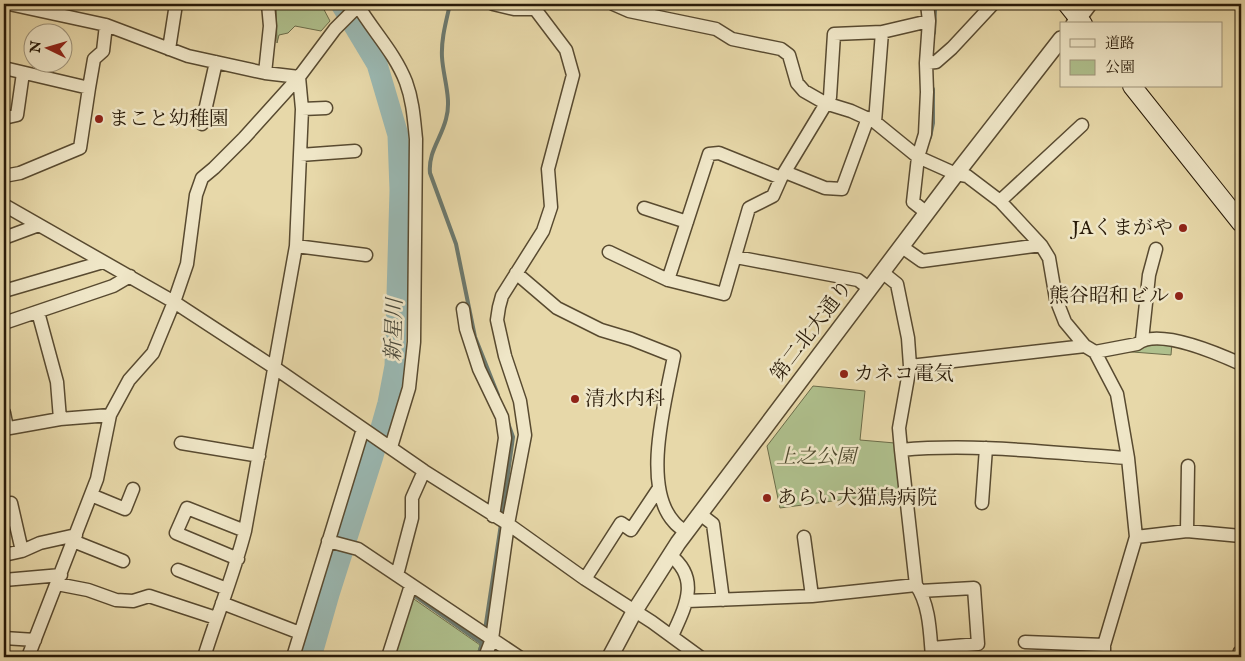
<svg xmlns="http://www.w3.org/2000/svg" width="1245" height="661" viewBox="0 0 1245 661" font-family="'IM FELL English','Noto Serif JP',serif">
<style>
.green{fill:#afc08d;stroke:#6c6d4a}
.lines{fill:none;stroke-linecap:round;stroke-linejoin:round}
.stream{stroke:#6c796e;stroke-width:4}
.river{stroke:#9ab8b2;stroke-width:21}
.minor-casing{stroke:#584a30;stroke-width:15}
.tertiary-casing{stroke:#584a30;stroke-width:18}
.secondary-casing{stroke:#281a08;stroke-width:20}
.minor{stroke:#efe6c7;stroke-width:12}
.tertiary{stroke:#efe6c7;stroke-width:15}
.secondary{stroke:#efe6c7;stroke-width:18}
.poi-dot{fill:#8f2418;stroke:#efe6c7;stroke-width:2}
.labels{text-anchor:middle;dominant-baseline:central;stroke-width:5;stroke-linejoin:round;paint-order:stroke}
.poi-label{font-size:20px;fill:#281a08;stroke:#efe6c7;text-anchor:start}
.street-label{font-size:20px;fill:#281a08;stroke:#efe6c7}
.park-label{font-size:20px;font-style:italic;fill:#504c30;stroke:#efe6c7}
.water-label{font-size:21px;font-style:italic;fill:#4a493b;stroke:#efe6c7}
</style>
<rect width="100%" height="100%" fill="#e7d8a9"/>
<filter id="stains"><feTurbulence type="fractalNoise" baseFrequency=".004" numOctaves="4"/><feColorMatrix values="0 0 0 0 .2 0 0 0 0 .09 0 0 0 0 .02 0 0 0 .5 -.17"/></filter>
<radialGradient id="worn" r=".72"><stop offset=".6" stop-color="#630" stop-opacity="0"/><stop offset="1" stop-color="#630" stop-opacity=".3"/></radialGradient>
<path class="green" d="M 276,4 L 321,4 L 330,21 L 321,31 L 295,26 L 288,33 L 279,35 L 277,43 Z
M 1152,343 L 1172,343 L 1171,355 L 1120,351 Z
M 813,386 L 865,391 L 860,440 L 895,443 L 900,492 L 780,508 L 767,446 Z
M 411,597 L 480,645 L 476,657 L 392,657 Z"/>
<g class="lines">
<path class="stream" d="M 450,4 C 446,22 441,39 442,57 C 443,77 452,99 446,119 C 441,139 428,152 430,173 L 456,244 L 475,337 L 498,395
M 933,4 L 935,10 L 934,33
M 930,137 L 933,123 L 933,89
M 502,517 L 513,437 L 508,423
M 415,596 L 483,644
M 485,630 L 501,524
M 478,657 L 484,637"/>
<path class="river" d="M 311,657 L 329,594 L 373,456 L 388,403 L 395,366 L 400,190 L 398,135 L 377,64 L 341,4"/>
<defs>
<path id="minor" d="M 9,4 L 106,25 L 188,56 L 265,73 L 299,77
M 357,4 C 372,30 395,53 406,82 C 413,101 414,120 416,139 L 414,342 L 409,388 L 391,447
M 493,4 L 514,9 L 535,9 L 538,4
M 613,4 L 629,11 L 716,29 L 732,39 L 781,49 L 789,55 L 797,83 L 804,91 L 825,103 L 851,111 L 875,122 L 918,157 L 956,174 L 967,176 L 1000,201 L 1041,245 L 1049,258 L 1056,299 L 1065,322 L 1085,346 L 1095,352 L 1117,394 L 1128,458 L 1136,537 L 1104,645 L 1104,657
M 927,4 L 929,21 L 926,63 L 927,92 L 925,134 L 918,157 L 913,202 L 927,213
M 169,49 L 176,4
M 926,63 L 936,62 L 952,48 L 993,4
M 4,68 L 89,88 L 80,148 L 20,173 L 4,176
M 265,73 L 270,26 L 268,4
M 89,88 L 94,59 L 103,51 L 106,25
M 302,109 L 326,108
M 4,118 L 17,115 L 23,73
M 875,122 L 882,32
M 202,124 L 216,62
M 300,155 L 355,151
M 785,172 L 825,188 L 842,189 L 868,118
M 781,178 L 719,153 L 709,154 L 668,280 L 724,294 L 749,208 L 773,196 L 781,178 L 830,97 L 834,34 L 882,32 L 929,21
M 1000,201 L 1082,125
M 4,205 L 174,302 L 275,368 L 424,471 L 508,524 L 585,579 L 652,622 L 700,657
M 644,208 L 687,222
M 4,238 L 39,225
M 296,246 L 366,255
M 902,247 L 922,261 L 1041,245
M 609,252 L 668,280
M 736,257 L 858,280 L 870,289
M 882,272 L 897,284 L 908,338 L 910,366 L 899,428 L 901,450 L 916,585 C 930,605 930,634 932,657
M 516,273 L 557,308 L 601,330 L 631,339 L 674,356 C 666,399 641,486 674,522 C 677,526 682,529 686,532
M 4,291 L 103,262
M 463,309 L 466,329 L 479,369 L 502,417 L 505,438 L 493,516
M 38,312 L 57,382 L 60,419
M 4,323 L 113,286 L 130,276
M 1142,340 L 1149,275 L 1156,249
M 1095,352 L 1137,344 C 1158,327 1219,354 1241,364
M 910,366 L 1085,346
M 4,413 L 7,428
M 4,429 L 60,419 L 110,415
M 181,443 L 259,456
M 901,450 C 976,443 1053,453 1128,458
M 91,495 L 125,509 L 133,489
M 11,503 L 22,551
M 982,503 L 986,448
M 700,514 L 713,524 L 723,600
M 1187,531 L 1188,466
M 804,537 L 812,596
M 1136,537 L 1187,531 L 1241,536
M 73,541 L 123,561
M 328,541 L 358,549 L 519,657
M 4,555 L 22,551 L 40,543 L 76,535
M 670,555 C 701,579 685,607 672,636
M 238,559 L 176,533 L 187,508 L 245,531
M 178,570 L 227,589
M 397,575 L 412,518 L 412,498 L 424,471
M 585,579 L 621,523 L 631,530 L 659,488
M 4,580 L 61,575
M 57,584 L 88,590 L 116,600 L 133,601 L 149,596 L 216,618
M 920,591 L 974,588 L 978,644 L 932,648
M 687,601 L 812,596 L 916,585
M 222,603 L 300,633
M 4,638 L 35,640
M 1025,642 L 1104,645
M 28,657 L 97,479 L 110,415 L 129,380 L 153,353 L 174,302 L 187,264 L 196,195 L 202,178 L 214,168 L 244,138 L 299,77 L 335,29 L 360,4
M 204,657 C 217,615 234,574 245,531 L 296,246 L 302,109 L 299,77
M 293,657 L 363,429
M 388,657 L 411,585
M 485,657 L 492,639 L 508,524 L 525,435 L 520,401 L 505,356 L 497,320 L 499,307 L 502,296 L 543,231 L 551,207 L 548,169 L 573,75 L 566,50 L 535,9"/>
<path id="tertiary" d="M 1074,24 L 1089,4
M 610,657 L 634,612 L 678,543 L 956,174 L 1061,39
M 1240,657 L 1241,653"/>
<path id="secondary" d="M 1067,4 L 1083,24
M 1132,86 L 1241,223"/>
</defs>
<use href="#minor" class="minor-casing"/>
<use href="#tertiary" class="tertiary-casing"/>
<use href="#secondary" class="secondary-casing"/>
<use href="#minor" class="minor"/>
<use href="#tertiary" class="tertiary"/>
<use href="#secondary" class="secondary"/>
</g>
<g class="poi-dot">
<circle cx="99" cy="119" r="5"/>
<circle cx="1183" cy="228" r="5"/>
<circle cx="1179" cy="296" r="5"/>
<circle cx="844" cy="374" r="5"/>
<circle cx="575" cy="399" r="5"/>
<circle cx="767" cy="498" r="5"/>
</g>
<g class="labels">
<g class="poi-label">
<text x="109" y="119">まこと幼稚園</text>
<text x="1173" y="228" text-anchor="end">JAくまがや</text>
<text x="1169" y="296" text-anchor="end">熊谷昭和ビル</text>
<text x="854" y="374">カネコ電気</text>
<text x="585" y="399">清水内科</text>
<text x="777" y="498">あらい犬猫鳥病院</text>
</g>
<g class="street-label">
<text transform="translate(812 331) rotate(-53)">第二北大通り</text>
</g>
<g class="park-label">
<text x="816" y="457">上之公園</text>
</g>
<g class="water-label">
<text transform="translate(395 330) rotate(-88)">新星川</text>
</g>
</g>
<rect width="1245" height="661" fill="none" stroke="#e7d8a9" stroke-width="20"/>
<rect x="5" y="5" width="1235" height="651" fill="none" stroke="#281a08" stroke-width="2.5"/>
<rect x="10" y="10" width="1225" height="641" fill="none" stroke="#281a08"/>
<rect x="1060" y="22" width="162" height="65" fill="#efe6c7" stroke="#9f947b"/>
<rect x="1070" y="39" width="25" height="8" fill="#efe6c7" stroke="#9f947b"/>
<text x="1105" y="48" font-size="15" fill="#281a08">道路</text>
<rect x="1070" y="60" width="25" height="15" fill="#afc08d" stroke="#9f947b"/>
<text x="1105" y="72" font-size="15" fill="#281a08">公園</text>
<g transform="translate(48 48) rotate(275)"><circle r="24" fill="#efe6c7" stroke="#9f947b"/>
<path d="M0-4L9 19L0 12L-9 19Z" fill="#8f2418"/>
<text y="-8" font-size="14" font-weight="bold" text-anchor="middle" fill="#281a08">N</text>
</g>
<rect width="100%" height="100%" filter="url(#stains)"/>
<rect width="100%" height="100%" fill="url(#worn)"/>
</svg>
